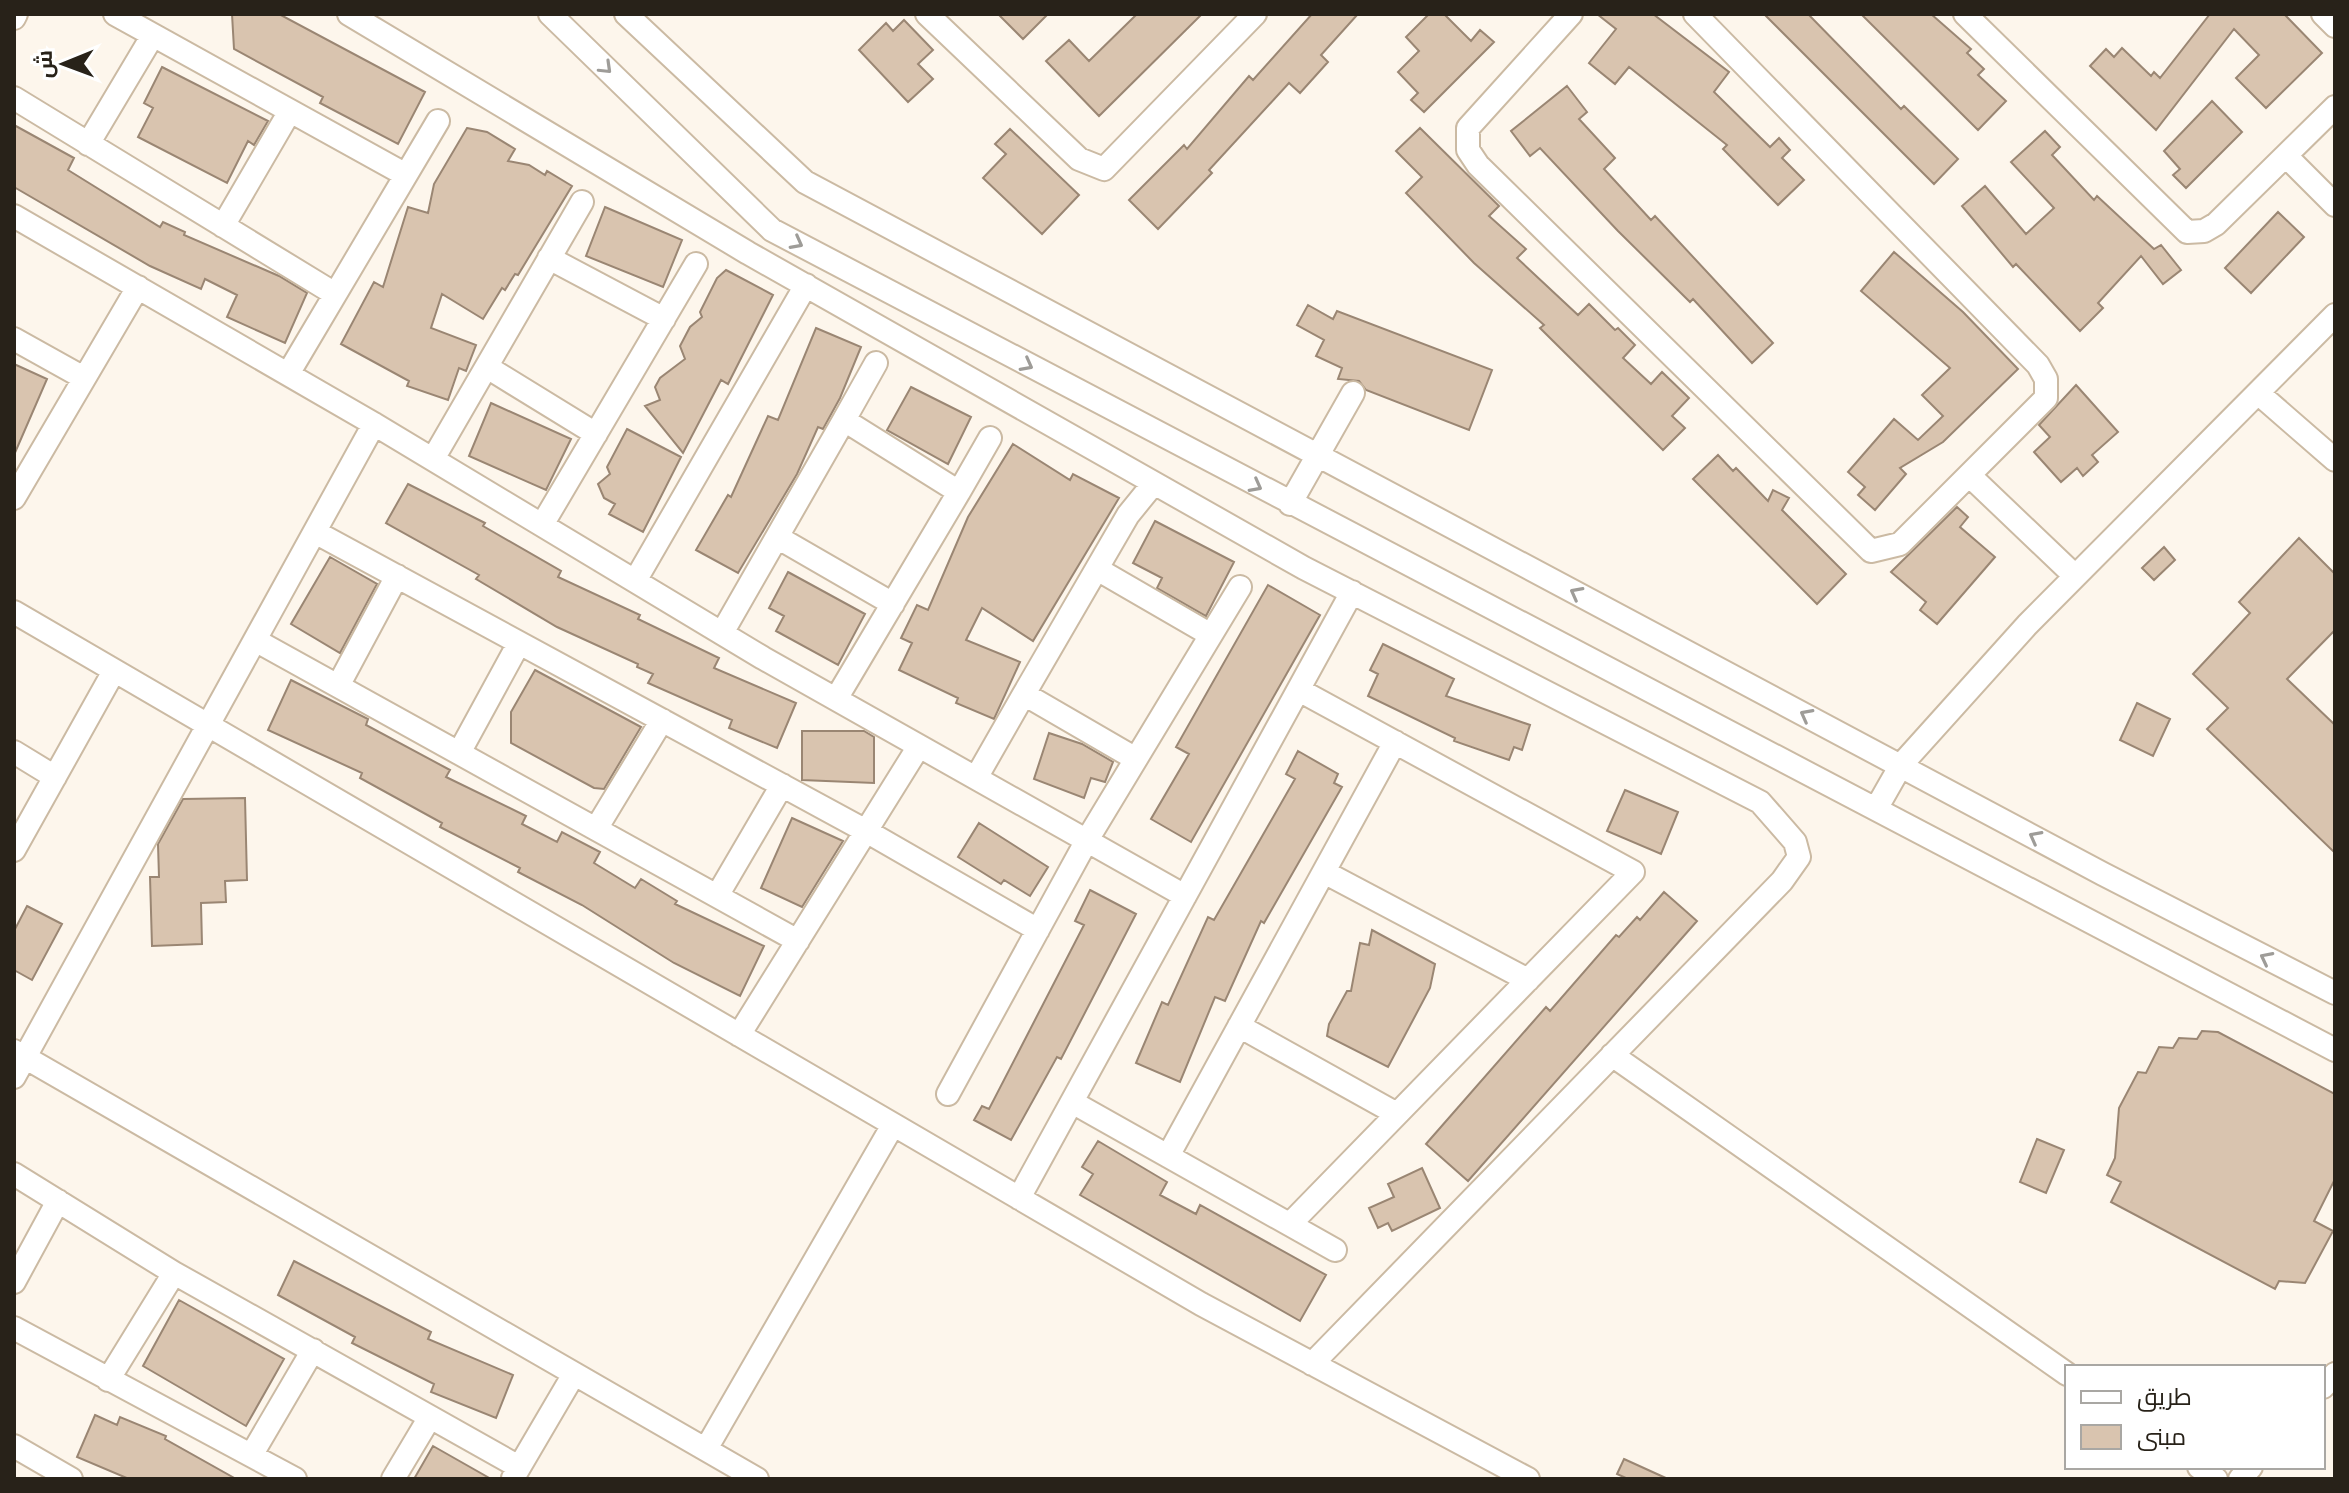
<svg xmlns="http://www.w3.org/2000/svg" width="2349" height="1493" viewBox="0 0 2349 1493" font-family="'Golos Text',Cairo,sans-serif">
<style>
.building{fill:#d9c4af;stroke:#9a8673;stroke-width:2}
.lines{fill:none;stroke-linecap:round;stroke-linejoin:round}
.minor-casing{stroke:#cbbaa3;stroke-width:26}
.minor{stroke:#fff;stroke-width:22}
.oneway{stroke:#9e9c98}
</style>
<rect width="100%" height="100%" fill="#fdf6ec"/>
<path class="building" d="M 232,14 L 279,14 L 425,92 L 398,144 L 320,103 L 323,97 L 234,49 Z
M 998,14 L 1048,14 L 1023,39 Z
M 1137,14 L 1202,14 L 1099,116 L 1046,61 L 1069,40 L 1089,61 Z
M 1312,14 L 1358,14 L 1321,55 L 1328,62 L 1300,93 L 1289,83 L 1209,170 L 1212,173 L 1158,229 L 1129,200 L 1184,145 L 1187,149 L 1249,76 L 1253,80 Z
M 1429,14 L 1444,14 L 1471,41 L 1480,30 L 1494,42 L 1424,112 L 1411,100 L 1418,93 L 1398,72 L 1419,51 L 1406,37 Z
M 1597,14 L 1653,14 L 1729,72 L 1714,92 L 1770,147 L 1779,138 L 1790,150 L 1782,158 L 1804,180 L 1778,205 L 1723,149 L 1727,145 L 1629,67 L 1615,84 L 1589,63 L 1616,29 Z
M 1764,14 L 1808,14 L 1901,109 L 1904,106 L 1958,159 L 1934,184 Z
M 1861,14 L 1931,14 L 1971,49 L 1967,53 L 1984,69 L 1978,75 L 2006,101 L 1978,130 Z
M 2210,14 L 2284,14 L 2322,53 L 2266,108 L 2236,78 L 2259,55 L 2234,29 L 2156,130 L 2090,66 L 2106,49 L 2114,57 L 2122,48 L 2151,76 L 2154,72 L 2160,78 Z
M 904,20 L 933,50 L 918,64 L 933,79 L 908,102 L 859,50 L 886,23 L 893,31 Z
M 162,67 L 268,121 L 254,145 L 248,141 L 227,183 L 138,137 L 153,108 L 144,103 Z
M 1567,86 L 1587,112 L 1579,119 L 1615,158 L 1604,169 L 1651,220 L 1655,216 L 1773,343 L 1752,363 L 1693,299 L 1690,302 L 1618,231 L 1540,148 L 1530,156 L 1511,131 Z
M 2212,101 L 2242,132 L 2186,188 L 2173,175 L 2180,169 L 2164,151 Z
M 14,125 L 74,158 L 68,170 L 160,227 L 163,222 L 185,232 L 184,235 L 279,276 L 307,293 L 285,343 L 227,317 L 237,295 L 205,279 L 201,289 L 150,266 L 14,187 Z
M 467,128 L 487,132 L 515,149 L 508,161 L 529,165 L 545,175 L 547,171 L 572,186 L 518,275 L 515,274 L 505,290 L 502,288 L 483,319 L 442,294 L 431,328 L 476,345 L 466,371 L 459,368 L 448,400 L 407,386 L 409,381 L 341,344 L 374,282 L 383,287 L 408,207 L 428,213 L 434,184 Z
M 1420,128 L 1499,206 L 1489,216 L 1526,249 L 1517,258 L 1578,315 L 1589,304 L 1615,330 L 1618,328 L 1635,345 L 1623,358 L 1651,384 L 1662,372 L 1689,398 L 1672,416 L 1685,428 L 1663,450 L 1540,328 L 1544,325 L 1474,263 L 1406,193 L 1422,177 L 1396,151 Z
M 1010,129 L 1079,195 L 1042,234 L 983,178 L 1006,154 L 995,144 Z
M 2045,131 L 2060,147 L 2052,155 L 2094,200 L 2097,196 L 2154,249 L 2161,245 L 2181,270 L 2163,284 L 2141,256 L 2098,303 L 2103,308 L 2080,331 L 2016,264 L 2013,267 L 1962,206 L 1985,186 L 2026,234 L 2054,208 L 2011,162 Z
M 605,207 L 682,240 L 663,287 L 586,256 Z
M 2278,212 L 2304,237 L 2251,293 L 2225,268 Z
M 1894,252 L 1963,312 L 2018,369 L 1943,442 L 1900,468 L 1906,474 L 1875,510 L 1858,495 L 1865,487 L 1848,472 L 1894,419 L 1918,440 L 1943,416 L 1922,395 L 1950,368 L 1861,291 Z
M 726,270 L 773,295 L 728,384 L 721,380 L 683,453 L 645,406 L 660,400 L 655,387 L 660,378 L 685,359 L 680,346 L 690,327 L 702,317 L 700,312 L 717,278 Z
M 1308,305 L 1333,319 L 1337,311 L 1492,370 L 1469,430 L 1366,390 L 1359,381 L 1338,379 L 1342,368 L 1316,356 L 1324,340 L 1297,325 Z
M 816,328 L 861,347 L 840,398 L 823,429 L 818,427 L 797,474 L 738,573 L 696,550 L 728,495 L 731,497 L 768,416 L 778,420 Z
M 14,364 L 47,379 L 14,455 Z
M 2076,385 L 2118,432 L 2092,455 L 2098,462 L 2083,476 L 2077,468 L 2061,482 L 2034,452 L 2050,437 L 2039,425 Z
M 911,387 L 971,417 L 948,464 L 887,430 Z
M 491,403 L 571,439 L 546,490 L 469,456 Z
M 627,429 L 681,457 L 643,532 L 609,514 L 615,504 L 604,498 L 598,484 L 610,474 L 607,467 Z
M 1013,444 L 1070,480 L 1073,474 L 1119,498 L 1033,641 L 982,608 L 966,640 L 1020,662 L 994,719 L 956,703 L 958,698 L 899,670 L 912,643 L 901,638 L 917,605 L 928,610 L 968,517 Z
M 1718,455 L 1733,471 L 1736,468 L 1768,501 L 1773,490 L 1789,498 L 1782,510 L 1846,574 L 1817,604 L 1693,479 Z
M 408,484 L 485,523 L 483,526 L 561,571 L 558,577 L 640,615 L 638,619 L 719,658 L 714,668 L 796,703 L 777,748 L 729,728 L 732,720 L 648,683 L 653,674 L 637,667 L 638,664 L 557,627 L 476,579 L 479,575 L 386,523 Z
M 1957,507 L 1968,517 L 1960,527 L 1995,557 L 1937,624 L 1920,610 L 1926,602 L 1891,572 Z
M 1155,521 L 1234,562 L 1206,616 L 1157,588 L 1162,578 L 1133,563 Z
M 2299,538 L 2335,574 L 2335,630 L 2287,679 L 2335,725 L 2335,853 L 2207,729 L 2228,708 L 2193,674 L 2250,613 L 2239,602 Z
M 2164,547 L 2175,560 L 2154,580 L 2142,568 Z
M 330,557 L 377,584 L 340,653 L 291,624 Z
M 788,572 L 865,614 L 838,665 L 776,631 L 784,616 L 769,608 Z
M 1268,585 L 1320,615 L 1191,842 L 1151,819 L 1189,754 L 1176,747 Z
M 1383,644 L 1454,679 L 1446,696 L 1530,725 L 1522,750 L 1514,747 L 1509,760 L 1454,741 L 1455,738 L 1368,696 L 1378,674 L 1370,670 Z
M 535,670 L 641,727 L 604,789 L 594,788 L 511,743 L 511,712 Z
M 291,680 L 368,719 L 366,725 L 450,770 L 446,777 L 526,816 L 522,824 L 557,842 L 562,832 L 600,852 L 594,863 L 635,888 L 641,879 L 677,901 L 675,904 L 764,946 L 740,996 L 674,963 L 582,905 L 518,872 L 520,868 L 440,827 L 442,823 L 360,778 L 362,773 L 268,730 Z
M 2137,703 L 2170,719 L 2153,756 L 2120,740 Z
M 802,731 L 864,731 L 874,737 L 874,783 L 802,780 Z
M 1049,733 L 1082,744 L 1113,762 L 1105,782 L 1091,778 L 1084,798 L 1034,779 Z
M 1298,751 L 1338,774 L 1334,783 L 1342,787 L 1264,923 L 1261,921 L 1225,1001 L 1215,997 L 1180,1082 L 1136,1063 L 1162,1002 L 1168,1005 L 1208,917 L 1214,920 L 1295,779 L 1286,774 Z
M 1625,790 L 1678,812 L 1661,854 L 1607,831 Z
M 245,798 L 247,880 L 225,881 L 226,902 L 201,903 L 202,944 L 152,946 L 150,877 L 159,877 L 158,844 L 183,799 Z
M 792,818 L 843,841 L 802,907 L 761,888 Z
M 979,823 L 1048,867 L 1030,896 L 1004,880 L 1001,884 L 958,857 Z
M 1090,890 L 1136,914 L 1061,1059 L 1057,1057 L 1011,1140 L 974,1120 L 982,1106 L 989,1109 L 1084,925 L 1075,921 Z
M 1664,892 L 1697,921 L 1468,1181 L 1426,1144 L 1546,1007 L 1550,1011 L 1616,935 L 1619,937 L 1637,917 L 1640,920 Z
M 27,906 L 62,924 L 32,980 L 14,970 L 14,931 Z
M 1372,930 L 1435,964 L 1430,988 L 1388,1067 L 1327,1036 L 1329,1024 L 1347,991 L 1351,991 L 1360,943 L 1369,945 Z
M 2202,1031 L 2218,1032 L 2335,1094 L 2335,1179 L 2314,1221 L 2333,1231 L 2305,1283 L 2279,1281 L 2275,1289 L 2111,1202 L 2121,1182 L 2107,1175 L 2115,1158 L 2119,1108 L 2138,1072 L 2146,1073 L 2159,1047 L 2173,1048 L 2179,1038 L 2197,1039 Z
M 2037,1139 L 2064,1150 L 2046,1193 L 2020,1182 Z
M 1098,1141 L 1167,1182 L 1160,1195 L 1196,1214 L 1200,1205 L 1326,1275 L 1300,1321 L 1080,1195 L 1093,1174 L 1082,1167 Z
M 1422,1168 L 1440,1208 L 1392,1231 L 1388,1223 L 1378,1228 L 1369,1208 L 1394,1197 L 1388,1184 Z
M 294,1261 L 431,1332 L 428,1339 L 513,1375 L 496,1418 L 431,1392 L 434,1384 L 352,1343 L 355,1337 L 278,1295 Z
M 179,1300 L 284,1359 L 246,1426 L 143,1366 Z
M 95,1415 L 117,1425 L 120,1417 L 166,1436 L 165,1439 L 236,1479 L 129,1479 L 77,1457 Z
M 433,1446 L 491,1479 L 414,1479 Z
M 1624,1459 L 1668,1479 L 1628,1479 L 1617,1474 Z"/>
<g class="lines">
<defs>
<path id="minor" d="M 115,14 L 406,175
M 349,14 L 748,253 L 1304,568 L 1760,802 L 1795,842 L 1799,857 L 1782,881 L 1312,1364
M 550,14 L 772,230 L 2335,1050
M 626,14 L 805,182 L 2103,874 L 2335,993
M 927,14 L 1079,159 L 1104,169 L 1255,14
M 1571,14 L 1468,128 L 1468,150 L 1478,165 L 1871,551 L 1900,544 L 2046,398 L 2046,379 L 2038,365 L 1695,14
M 1965,14 L 2187,232 L 2204,231 L 2216,224 L 2335,107
M 2323,14 L 2335,26
M 14,18 L 16,14
M 14,98 L 335,294
M 88,144 L 153,35
M 2286,156 L 2335,205
M 14,216 L 374,424 L 763,658 L 1185,896
M 223,226 L 290,111
M 549,258 L 664,319
M 14,339 L 84,378
M 487,367 L 596,434
M 288,374 L 438,121
M 2258,393 L 2335,460
M 844,420 L 876,363
M 433,459 L 582,202
M 1969,475 L 2075,576
M 959,492 L 990,438
M 14,498 L 138,287
M 1290,504 L 1353,393
M 542,525 L 696,264
M 315,532 L 866,831 L 1038,930
M 777,537 L 893,604
M 1097,569 L 1211,635
M 635,581 L 806,285
M 14,612 L 1201,1304 L 1528,1479
M 722,633 L 844,420 L 959,492 L 836,699
M 255,640 L 798,941
M 338,686 L 397,576
M 14,752 L 55,777
M 459,753 L 519,643
M 1136,759 L 1024,694 L 1128,515 L 1154,483
M 976,778 L 1024,694
M 1876,809 L 1901,765 L 2027,625 L 2335,315
M 596,829 L 662,720
M 14,850 L 114,671
M 1324,872 L 1528,980
M 717,896 L 782,785
M 1239,1026 L 1397,1114
M 739,1035 L 919,746
M 14,1051 L 757,1479
M 1612,1055 L 2067,1374
M 14,1077 L 374,424
M 948,1094 L 1087,840 L 1240,587
M 1072,1102 L 1335,1250
M 1168,1156 L 1395,742
M 14,1174 L 174,1273 L 108,1380
M 1019,1198 L 1352,592
M 1290,1224 L 1633,872 L 1299,690
M 174,1273 L 519,1467
M 14,1282 L 58,1201
M 14,1328 L 295,1479
M 2323,1387 L 2335,1374
M 14,1446 L 71,1479
M 706,1449 L 893,1125
M 252,1454 L 313,1350
M 2199,1467 L 2216,1479
M 513,1478 L 574,1374
M 393,1479 L 430,1417
M 2240,1479 L 2251,1467"/>
</defs>
<use href="#minor" class="minor-casing"/>
<use href="#minor" class="minor"/>
</g>
<defs><path id="oneway-chevron" d="M-2-3.5L2.5 0L-2 3.5" fill="none" stroke-width="1.6" stroke-linecap="round" stroke-linejoin="round" transform="scale(2)"/></defs>
<g class="oneway">
<use href="#oneway-chevron" transform="translate(606 68) rotate(44)"/>
<use href="#oneway-chevron" transform="translate(797 243) rotate(28)"/>
<use href="#oneway-chevron" transform="translate(1027 365) rotate(28)"/>
<use href="#oneway-chevron" transform="translate(1256 486) rotate(28)"/>
<use href="#oneway-chevron" transform="translate(1576 593) rotate(-152)"/>
<use href="#oneway-chevron" transform="translate(1806 715) rotate(-152)"/>
<use href="#oneway-chevron" transform="translate(2035 837) rotate(-152)"/>
<use href="#oneway-chevron" transform="translate(2266 958) rotate(-153)"/>
</g>
<rect width="2349" height="1493" fill="none" stroke="#282219" stroke-width="32"/>
<rect x="2065" y="1365" width="260" height="104" fill="#ffffff" stroke="#a9a7a3" stroke-width="2"/>
<rect x="2081" y="1391" width="40" height="12" fill="#ffffff" stroke="#a9a7a3" stroke-width="2"/>
<text x="2137" y="1405" font-size="24" fill="#282219">طريق</text>
<rect x="2081" y="1425" width="40" height="24" fill="#d9c4af" stroke="#a9a7a3" stroke-width="2"/>
<text x="2137" y="1445" font-size="24" fill="#282219">مبنى</text>
<g transform="translate(64 64) rotate(269)" stroke="#ffffff" stroke-width="6" paint-order="stroke">
<path d="M0-6L14 30L0 20L-14 30Z" fill="#282219"/>
<text y="-12" font-size="22" font-weight="bold" text-anchor="middle" fill="#282219">ش</text>
</g>
</svg>
